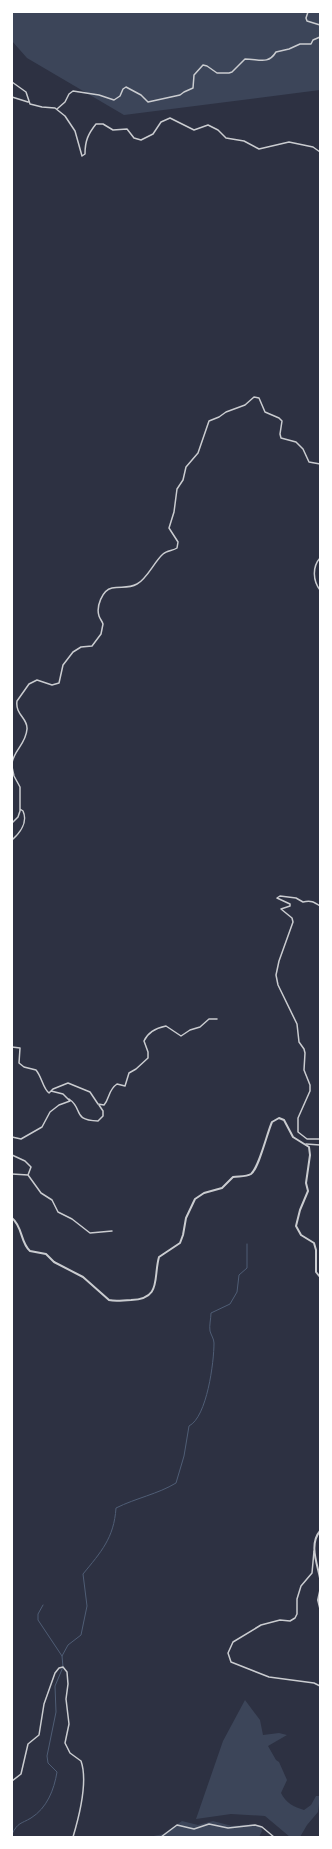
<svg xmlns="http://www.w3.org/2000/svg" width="332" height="1849" viewBox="0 0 332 1849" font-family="'Alegreya Sans',sans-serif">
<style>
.green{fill:#3c4559}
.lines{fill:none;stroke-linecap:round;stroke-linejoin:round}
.stream{stroke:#4f5d75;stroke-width:1}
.minor{stroke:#caccd0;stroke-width:1.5}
.tertiary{stroke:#caccd0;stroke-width:2}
</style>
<rect width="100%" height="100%" fill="#2d3142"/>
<path class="green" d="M 12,12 L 320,12 L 320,90 L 124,115 L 27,58 L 12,41 Z
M 245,1700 L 260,1720 L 263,1735 L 279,1733 L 287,1735 L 268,1746 L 276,1760 L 279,1762 L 287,1780 L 281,1793 C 286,1803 294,1807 304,1810 L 311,1805 L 316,1796 L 320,1796 L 318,1812 L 307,1825 L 300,1837 L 290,1837 L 265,1816 L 231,1814 L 196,1819 L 223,1741 Z
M 182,1821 L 198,1825 L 213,1821 L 232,1826 L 253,1824 L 261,1826 L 262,1831 L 259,1837 L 149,1837 L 163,1834 Z"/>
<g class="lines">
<path class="stream" d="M 43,1605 L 38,1614 L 38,1620 L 62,1656
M 12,1834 C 18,1822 21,1824 31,1818 C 47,1808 54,1790 57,1772 L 48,1763 L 47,1756 L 56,1712 L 55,1686 L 63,1667 L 62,1656 L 68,1645 L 81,1635 L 87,1606 L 83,1574 C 101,1552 114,1538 116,1508 C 136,1498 158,1494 176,1483 L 184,1456 L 189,1426 C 207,1417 214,1362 214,1343 C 214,1339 211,1335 210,1331 C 209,1326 211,1318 211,1313 L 230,1304 L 237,1292 L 239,1275 L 247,1268 L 247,1244"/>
<path class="minor" d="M 308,12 L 306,18 L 307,21 L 320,25
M 12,82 L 26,92 L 30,104 L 42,107 L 55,108 L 65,116 L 75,131 L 82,156 L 85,154 C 85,141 88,134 96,124 L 103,124 L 113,130 L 127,129 L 134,138 L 141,140 L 153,134 L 161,122 L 170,118 L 194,130 L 208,125 L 218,130 L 226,138 L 244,141 L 259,149 L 289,142 L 313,147 L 320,152
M 12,97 L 28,102
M 57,109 L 65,102 L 69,94 L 73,91 L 99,95 L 114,100 L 120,96 L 123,89 L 126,87 L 141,95 L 148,102 L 180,95 L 184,92 L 193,88 L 194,75 L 203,65 L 207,66 L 217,73 L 229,73 L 232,72 L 245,59 C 259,59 268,65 276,52 L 289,49 L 300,44 L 311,44 L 313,40 L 320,37
M 320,558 C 312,567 313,581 320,590
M 12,763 C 14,750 26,744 27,729 C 28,718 15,715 17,701 L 29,684 L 37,680 L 52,685 L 59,683 L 63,665 L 73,652 L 81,647 L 92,646 L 101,634 L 103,624 C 102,621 100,619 99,616 C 96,607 102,590 112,588 C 121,586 128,589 137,584 C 147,579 154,562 163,554 C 167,550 173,551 177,548 L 178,542 L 169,528 L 174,512 L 177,489 L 183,480 L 186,467 L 198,453 L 209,421 L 219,417 L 226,412 L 245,405 L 254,397 L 259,398 L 265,412 L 279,418 L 282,421 L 280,434 L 281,438 L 296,442 L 303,449 L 309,462 L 320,464
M 12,767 L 14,776 L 20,787 L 20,811 L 18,817 L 12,823
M 12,840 C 20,833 28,822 23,811 L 20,809
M 320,906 C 314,902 311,900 303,902 L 296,898 L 280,896 L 277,898 L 290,904 L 290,906 L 281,909 L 292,918 L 293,922 L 279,961 L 276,975 L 278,985 L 297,1024 L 299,1042 L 304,1049 L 305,1053 L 304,1070 L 310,1085 L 310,1091 L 298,1118 L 298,1132 L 307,1139 L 320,1139
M 12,1047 L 20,1048 L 19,1063 L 24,1067 L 36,1070 C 42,1077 43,1089 49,1093 L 53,1089 L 68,1083 L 90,1092 L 98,1104 L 104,1105 C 110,1098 108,1090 117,1084 L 125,1086 L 129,1073 L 136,1069 L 148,1058 L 148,1052 L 144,1041 C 148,1032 156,1028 166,1026 L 181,1036 L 190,1030 L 200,1027 L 209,1019 L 217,1019
M 69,1099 C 84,1109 71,1120 98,1121 L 103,1116 L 103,1111 L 99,1105
M 12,1137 L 21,1139 L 42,1127 L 50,1112 L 59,1105 L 70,1101 L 63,1094 L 51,1091
M 306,1144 L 320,1145
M 12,1155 L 25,1161 L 31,1167 L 28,1175 L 12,1174
M 28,1175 L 41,1193 L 52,1200 L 58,1212 L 72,1219 L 90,1233 L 112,1231
M 314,1551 L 312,1573 L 301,1586 L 297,1599 L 297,1614 L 295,1618 L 290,1621 L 280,1620 L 261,1625 L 233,1642 L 228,1653 L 231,1662 L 269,1677 L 314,1683 L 320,1686
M 12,1781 L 21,1774 L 28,1744 L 39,1735 L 44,1704 L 55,1673 L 59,1668 L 63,1667 L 67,1672 L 68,1684 L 66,1699 L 69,1724 L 65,1743 L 70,1753 L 81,1761 C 88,1781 79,1817 73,1837
M 161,1837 L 177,1825 L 194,1829 L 209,1824 L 228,1828 L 255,1825 L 262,1827 L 274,1837"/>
<path class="tertiary" d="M 12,1218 C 23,1227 20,1242 30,1251 L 46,1254 L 54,1262 L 83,1277 L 109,1300 C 117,1302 123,1300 131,1300 C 162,1299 153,1278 159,1257 L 180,1243 L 183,1235 L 186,1218 L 195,1199 L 204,1193 L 222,1188 L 233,1177 C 239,1176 246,1177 251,1174 C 259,1168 267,1133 272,1122 L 279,1118 L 284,1120 L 293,1137 L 309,1147 L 310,1155 L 306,1183 L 308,1191 L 300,1210 L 296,1226 L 301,1235 L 314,1243 L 316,1250 L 316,1272 L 320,1277
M 320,1531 C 309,1544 317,1563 320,1578
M 320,1591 L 318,1600 L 320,1608"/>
</g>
<rect width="332" height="1849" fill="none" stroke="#ffffff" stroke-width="26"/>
</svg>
